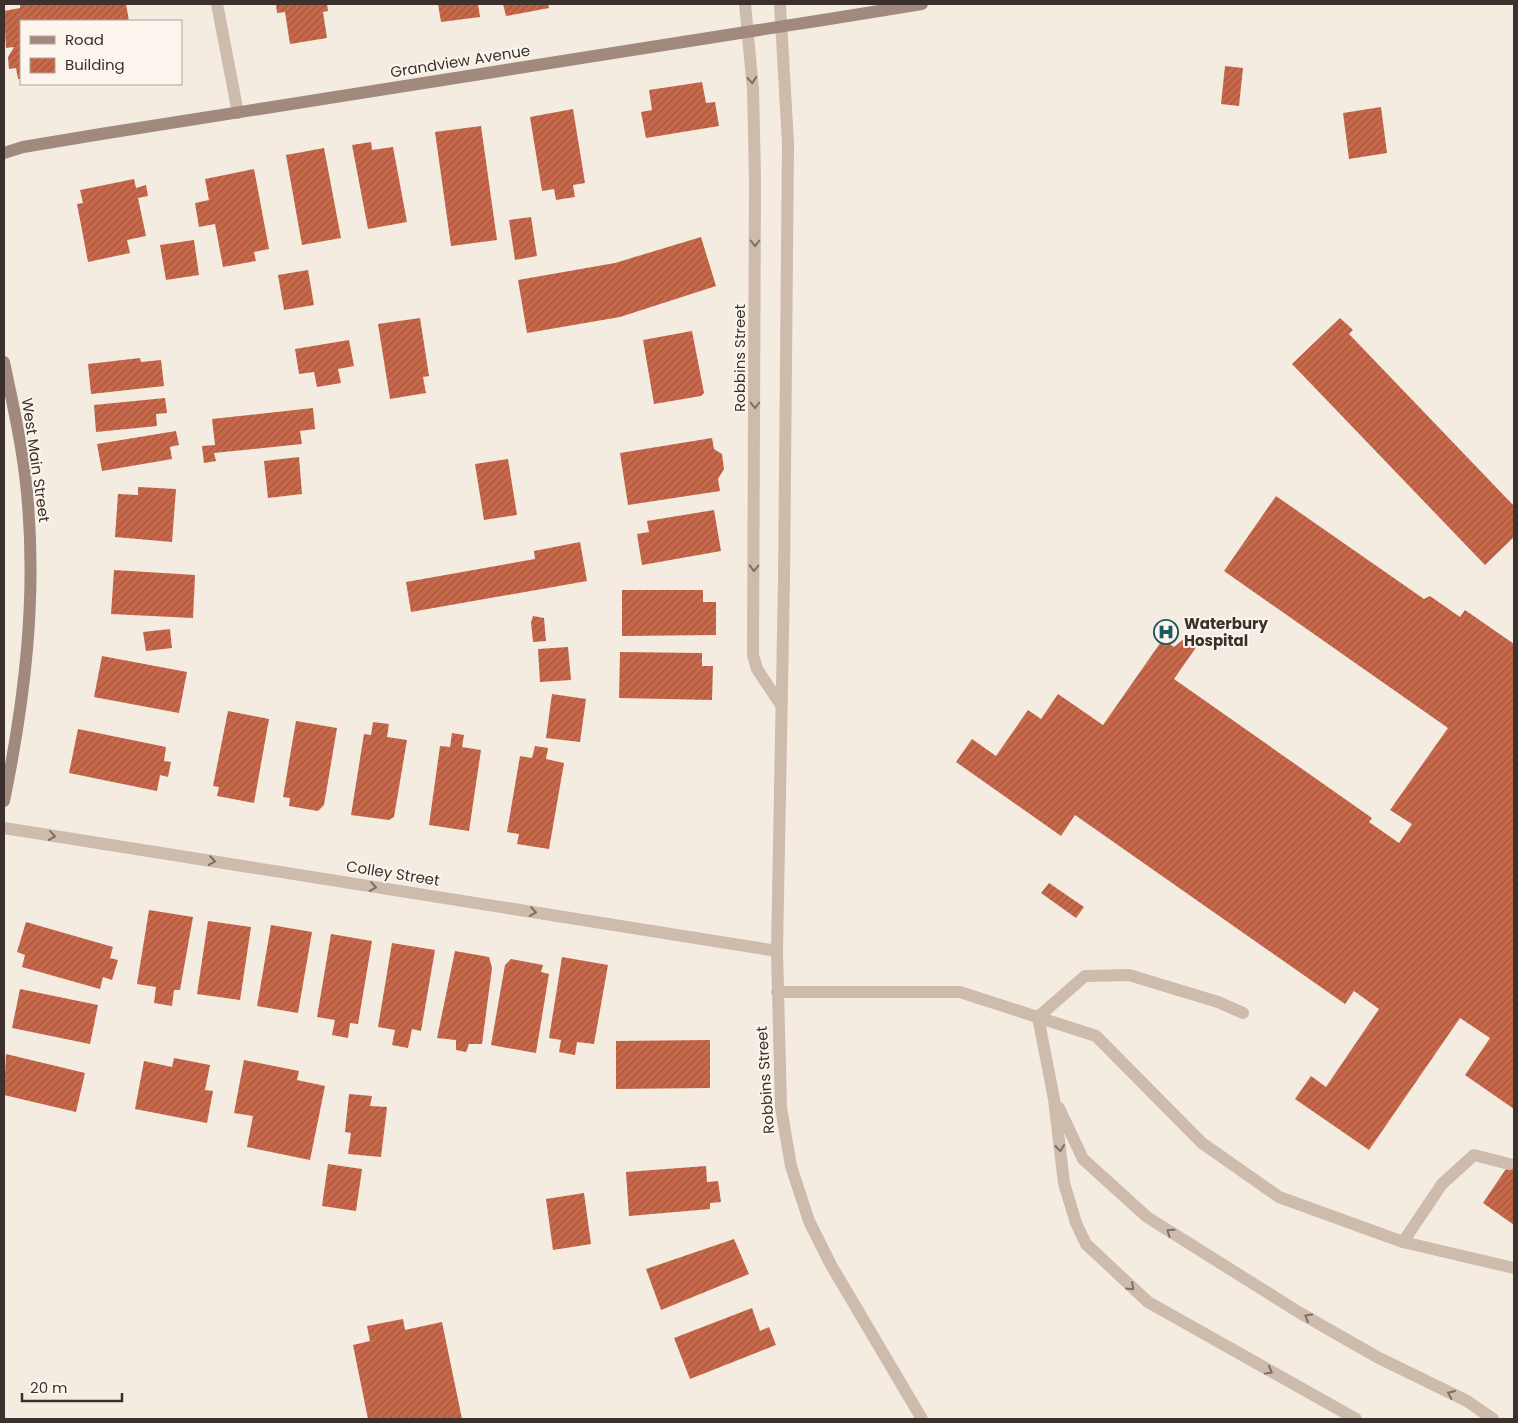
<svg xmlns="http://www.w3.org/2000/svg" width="1518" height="1423" viewBox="0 0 1518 1423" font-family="Poppins,sans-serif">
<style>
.building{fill:url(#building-hatch)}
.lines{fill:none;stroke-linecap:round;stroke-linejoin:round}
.service{stroke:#cdbbac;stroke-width:12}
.minor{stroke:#cdbbac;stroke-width:12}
.tertiary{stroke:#cdbbac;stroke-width:12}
.secondary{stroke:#a18a7d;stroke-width:12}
.secondary-bridge{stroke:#a18a7d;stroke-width:12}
.oneway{stroke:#7d6f65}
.labels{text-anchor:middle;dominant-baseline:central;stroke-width:4;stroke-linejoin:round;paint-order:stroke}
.street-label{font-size:15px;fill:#3b302b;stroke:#fbf5ee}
.poi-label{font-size:15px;font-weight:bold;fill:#3b302b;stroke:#fbf5ee;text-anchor:start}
</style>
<defs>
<pattern id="building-hatch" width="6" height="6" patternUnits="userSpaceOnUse" patternTransform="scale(1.25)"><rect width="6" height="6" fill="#c8694b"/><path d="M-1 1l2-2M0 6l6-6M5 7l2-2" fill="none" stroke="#a4573f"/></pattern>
</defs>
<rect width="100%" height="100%" fill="#f4ebe1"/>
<path class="building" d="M 20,4 L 126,4 L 129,21 L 21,21 L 21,79 L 18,79 L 16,68 L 9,69 L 8,57 L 14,47 L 6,48 L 4,11 L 20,8 Z
M 276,4 L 327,4 L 328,11 L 323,12 L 327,38 L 290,44 L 285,12 L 277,13 Z
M 438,4 L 478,4 L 480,17 L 441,22 Z
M 503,4 L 548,4 L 549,8 L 506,16 Z
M 1225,66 L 1243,68 L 1239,106 L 1221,104 Z
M 702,82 L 706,103 L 715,102 L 719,126 L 646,138 L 641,112 L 652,110 L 649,90 Z
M 1381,107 L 1387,153 L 1349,159 L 1343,113 Z
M 573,109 L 585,183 L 573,185 L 575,197 L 556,200 L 554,189 L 542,191 L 530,117 Z
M 481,126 L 497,240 L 451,246 L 435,132 Z
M 371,142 L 372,150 L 393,147 L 407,222 L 368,229 L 352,145 Z
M 324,148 L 341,238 L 302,245 L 286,155 Z
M 254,169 L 269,249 L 254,252 L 256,261 L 223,267 L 215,224 L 199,227 L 195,203 L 209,200 L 205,179 Z
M 134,179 L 136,188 L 146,185 L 148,196 L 138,198 L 146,236 L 127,240 L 130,253 L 88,262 L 77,204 L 83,203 L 80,190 Z
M 531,217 L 537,256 L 515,260 L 509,220 Z
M 701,237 L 716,286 L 620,317 L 527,333 L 518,280 L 615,263 Z
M 194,240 L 199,275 L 166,280 L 160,245 Z
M 308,270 L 314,305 L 284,310 L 278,275 Z
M 420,318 L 429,376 L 423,377 L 426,393 L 390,399 L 378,324 Z
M 1340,318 L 1353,330 L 1349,334 L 1514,506 L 1514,537 L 1485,565 L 1292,364 Z
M 692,331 L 704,393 L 701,396 L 654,404 L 643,340 Z
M 349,340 L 354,366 L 338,369 L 341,383 L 317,387 L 314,372 L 299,374 L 295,349 Z
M 140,358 L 141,362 L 161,360 L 164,386 L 91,394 L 88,364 Z
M 165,398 L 167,413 L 156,414 L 157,426 L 96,432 L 94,405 Z
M 313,408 L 315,429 L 300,431 L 302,444 L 214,453 L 216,461 L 204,463 L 202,446 L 215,445 L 212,419 Z
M 176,431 L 179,445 L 170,447 L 172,459 L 102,471 L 97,444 Z
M 712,438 L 714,449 L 722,454 L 724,469 L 718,479 L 720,491 L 628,505 L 620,453 Z
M 299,457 L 302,494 L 268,498 L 264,461 Z
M 508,459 L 517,515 L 484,520 L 475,464 Z
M 138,487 L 176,489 L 172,542 L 115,537 L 118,494 L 138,495 Z
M 1276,496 L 1424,599 L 1430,596 L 1460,617 L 1465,610 L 1514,644 L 1514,1109 L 1465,1075 L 1490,1038 L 1460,1018 L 1369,1150 L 1295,1099 L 1311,1076 L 1326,1087 L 1379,1009 L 1354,991 L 1345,1004 L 1075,815 L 1061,836 L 956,762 L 972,739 L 996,756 L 1028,710 L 1041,719 L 1058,694 L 1103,725 L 1163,639 L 1174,647 L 1185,638 L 1197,646 L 1174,679 L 1372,818 L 1369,822 L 1399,843 L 1412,824 L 1390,810 L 1448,728 L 1224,571 Z
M 714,510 L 721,551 L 642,565 L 637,534 L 649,532 L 647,521 Z
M 580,542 L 587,581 L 411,612 L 406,582 L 535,559 L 534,551 Z
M 114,570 L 195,575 L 193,618 L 111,614 Z
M 622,590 L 703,590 L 703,602 L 716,602 L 716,635 L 622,636 Z
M 533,616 L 544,618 L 546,641 L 533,642 L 531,622 Z
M 170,629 L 172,648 L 146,651 L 143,632 Z
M 568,647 L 571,680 L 540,682 L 538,649 Z
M 620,652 L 702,653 L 702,666 L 713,666 L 712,700 L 619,698 Z
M 102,656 L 187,672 L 179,713 L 94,697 Z
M 552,694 L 586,699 L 580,742 L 546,738 Z
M 228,711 L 269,719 L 254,803 L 217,796 L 219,787 L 213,786 Z
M 296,721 L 337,728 L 324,805 L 318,811 L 289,806 L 290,798 L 283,797 Z
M 373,722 L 389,724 L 387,737 L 407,740 L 394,817 L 389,820 L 351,815 L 364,734 L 371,735 Z
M 78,729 L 166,747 L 164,761 L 171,762 L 168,777 L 160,775 L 157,791 L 69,773 Z
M 452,733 L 464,735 L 462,747 L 481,750 L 469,831 L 429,825 L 440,746 L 450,747 Z
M 535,746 L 548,748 L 546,759 L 564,763 L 549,849 L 517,844 L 519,834 L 507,832 L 520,756 L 532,758 Z
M 1049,883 L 1084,907 L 1076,918 L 1041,893 Z
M 149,910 L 193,917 L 180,990 L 174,990 L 172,1006 L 154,1003 L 156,987 L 137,984 Z
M 208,921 L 251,927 L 240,1000 L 197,994 Z
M 26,922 L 113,947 L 110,958 L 118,960 L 112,980 L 103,977 L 100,989 L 22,967 L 25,955 L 17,952 Z
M 271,925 L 312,932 L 298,1013 L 257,1006 Z
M 331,934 L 372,941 L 358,1024 L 350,1023 L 348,1038 L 332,1035 L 335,1020 L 317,1017 Z
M 392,943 L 435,950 L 421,1031 L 412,1029 L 408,1048 L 392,1045 L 395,1030 L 378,1027 Z
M 455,951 L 489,957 L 492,968 L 482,1044 L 469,1044 L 466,1052 L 456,1050 L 456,1040 L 437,1038 Z
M 562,957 L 608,965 L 594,1044 L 577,1042 L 575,1055 L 559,1052 L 561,1040 L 549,1038 Z
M 511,959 L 543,965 L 541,972 L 549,974 L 536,1053 L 491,1045 L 505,965 Z
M 20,989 L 98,1005 L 90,1044 L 12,1028 Z
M 710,1040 L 710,1088 L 616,1089 L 616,1041 Z
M 6,1054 L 85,1073 L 76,1112 L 4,1095 Z
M 174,1058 L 210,1065 L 205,1090 L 213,1091 L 207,1123 L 135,1109 L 144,1061 L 172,1067 Z
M 244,1060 L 299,1071 L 297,1080 L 325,1086 L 310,1160 L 247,1147 L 253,1116 L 234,1113 Z
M 349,1094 L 372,1096 L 370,1106 L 387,1107 L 381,1157 L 348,1154 L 351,1133 L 345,1132 Z
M 1514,1157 L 1514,1225 L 1483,1203 Z
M 328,1164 L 362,1169 L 356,1211 L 322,1206 Z
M 706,1166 L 707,1182 L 718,1181 L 721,1202 L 710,1203 L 710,1209 L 629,1216 L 626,1172 Z
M 584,1193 L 591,1244 L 553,1250 L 546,1199 Z
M 734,1239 L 749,1274 L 661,1310 L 646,1269 Z
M 752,1308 L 760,1331 L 769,1327 L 776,1345 L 690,1379 L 674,1338 Z
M 403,1319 L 405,1330 L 442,1322 L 462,1419 L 368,1419 L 353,1345 L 370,1341 L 367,1326 Z"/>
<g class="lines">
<path class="service" d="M 777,992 L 960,992 L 1096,1036 L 1202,1143 L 1279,1197 L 1403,1242
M 1243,1013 L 1218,1002 L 1129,975 L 1085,976 L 1038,1017 L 1054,1099 L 1064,1183 L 1076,1223 L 1086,1244 L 1148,1302 L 1356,1419
M 1059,1108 L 1083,1159 L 1147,1217 L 1300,1313 L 1377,1357 L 1467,1401 L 1493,1419
M 1509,1164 L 1474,1155 L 1442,1184 L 1403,1242 L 1514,1268"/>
<path class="minor" d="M 217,4 L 238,113
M 745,4 L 753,89 L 755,180 L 753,655 L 757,669 L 781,705
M 4,828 L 777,951"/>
<path class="tertiary" d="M 780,4 L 788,143 L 784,580 L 777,951 L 781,1108 L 791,1166 L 809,1221 L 831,1265 L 922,1419"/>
<path class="secondary" d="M 823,20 L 922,4
M 4,153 L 23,147 L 101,134 L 759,30
M 4,362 C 13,405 23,449 27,493 C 37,597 25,699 4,801"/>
<path class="secondary-bridge" d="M 759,30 L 823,20"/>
</g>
<defs><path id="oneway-chevron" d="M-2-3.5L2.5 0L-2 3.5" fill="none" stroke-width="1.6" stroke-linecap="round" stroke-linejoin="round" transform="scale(1.25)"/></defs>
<g class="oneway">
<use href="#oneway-chevron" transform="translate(752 80) rotate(85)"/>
<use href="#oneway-chevron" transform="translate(755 243) rotate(90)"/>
<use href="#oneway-chevron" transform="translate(755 405) rotate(90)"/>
<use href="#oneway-chevron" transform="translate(754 568) rotate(91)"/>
<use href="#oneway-chevron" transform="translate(52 836) rotate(9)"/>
<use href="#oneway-chevron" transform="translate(212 861) rotate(9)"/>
<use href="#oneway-chevron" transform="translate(373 887) rotate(9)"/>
<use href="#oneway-chevron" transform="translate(533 912) rotate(9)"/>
<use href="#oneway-chevron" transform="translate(1060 1148) rotate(84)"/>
<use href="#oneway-chevron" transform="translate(1170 1232) rotate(-146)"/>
<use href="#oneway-chevron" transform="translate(1131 1287) rotate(43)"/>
<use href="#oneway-chevron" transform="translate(1308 1317) rotate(-150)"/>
<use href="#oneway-chevron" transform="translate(1269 1371) rotate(29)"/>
<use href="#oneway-chevron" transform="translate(1451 1394) rotate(-156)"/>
</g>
<defs>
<symbol id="hospital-ring" viewBox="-11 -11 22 22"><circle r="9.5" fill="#fbf5ee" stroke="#1f5a5e" stroke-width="1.5"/><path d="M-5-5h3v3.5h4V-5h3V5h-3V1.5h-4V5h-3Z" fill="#1f5a5e"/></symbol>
</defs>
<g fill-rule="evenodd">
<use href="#hospital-ring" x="1152" y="618" width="28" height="28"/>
</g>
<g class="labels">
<g class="street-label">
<text transform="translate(460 61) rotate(-9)">Grandview Avenue</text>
<text transform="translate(739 358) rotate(-90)">Robbins Street</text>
<text transform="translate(36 460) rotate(82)">West Main Street</text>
<text transform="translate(393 873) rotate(9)">Colley Street</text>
<text transform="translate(765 1080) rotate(-94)">Robbins Street</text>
</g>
<g class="poi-label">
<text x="1184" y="623">Waterbury<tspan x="1184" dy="17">Hospital</tspan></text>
</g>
</g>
<rect width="1518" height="1423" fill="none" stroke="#3b302b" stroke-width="10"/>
<rect x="20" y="20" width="162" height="65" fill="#fbf5ee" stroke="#aea6a0"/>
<rect x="30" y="36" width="25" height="8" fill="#a18a7d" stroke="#aea6a0"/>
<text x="65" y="45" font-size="15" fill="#3b302b">Road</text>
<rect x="30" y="58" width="25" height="15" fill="url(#building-hatch)" stroke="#aea6a0"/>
<text x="65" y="70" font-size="15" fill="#3b302b">Building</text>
<path d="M22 1393v8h100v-8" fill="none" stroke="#3b302b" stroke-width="2.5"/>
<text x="30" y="1393" font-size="15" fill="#3b302b" stroke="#fbf5ee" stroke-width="4" paint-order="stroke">20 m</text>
</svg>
